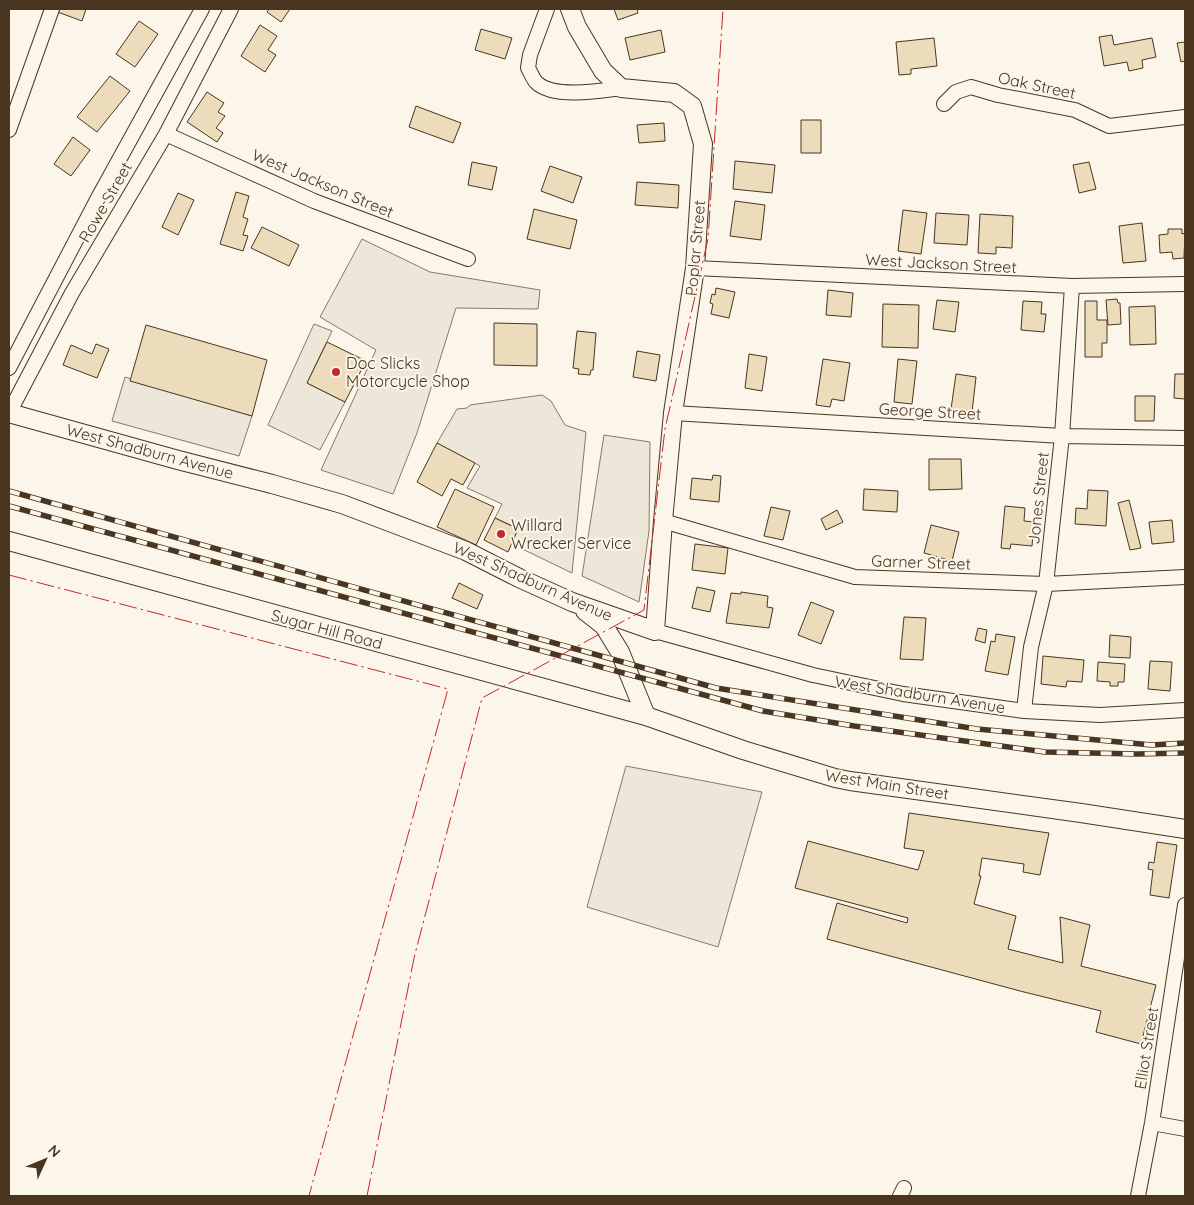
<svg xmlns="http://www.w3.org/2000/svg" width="1194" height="1205" viewBox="0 0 1194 1205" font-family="Quicksand,sans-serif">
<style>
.parking{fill:#ede7d9;stroke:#887966}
.building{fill:#ecdcbc;stroke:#4a3520}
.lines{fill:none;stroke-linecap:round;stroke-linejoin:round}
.minor-casing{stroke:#4a3520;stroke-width:16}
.tertiary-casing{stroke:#4a3520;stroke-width:20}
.minor{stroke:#fbf6e9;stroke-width:14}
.tertiary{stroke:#fbf6e9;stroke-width:18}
.rail-casing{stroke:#4a3520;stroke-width:5.5}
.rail{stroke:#fbf6e9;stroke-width:4;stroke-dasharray:11;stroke-linecap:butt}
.power{stroke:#c62828;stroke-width:1;stroke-dasharray:18 4 2.5 4;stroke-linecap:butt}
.poi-dot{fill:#c62828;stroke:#fbf6e9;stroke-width:2}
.labels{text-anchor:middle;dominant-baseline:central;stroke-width:4;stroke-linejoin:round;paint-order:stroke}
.street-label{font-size:16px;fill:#4a3520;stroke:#fbf6e9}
.poi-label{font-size:16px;fill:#4a3520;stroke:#fbf6e9;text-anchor:start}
</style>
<rect width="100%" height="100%" fill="#fbf6e9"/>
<path class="parking" d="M 362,239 L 430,272 L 540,290 L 538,309 L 456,308 L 417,433 L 393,494 L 321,470 L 376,350 L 320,317 Z
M 314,324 L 332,331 L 307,383 L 345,402 L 320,450 L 268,425 Z
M 125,377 L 252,416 L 239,456 L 112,421 Z
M 542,395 L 551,401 L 565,425 L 586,432 L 572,573 L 508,542 L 515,527 L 495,518 L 502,504 L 467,488 L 480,466 L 437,443 L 457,409 L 467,408 L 470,405 Z
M 604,435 L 650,442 L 649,531 L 639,602 L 582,576 Z
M 626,766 L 762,792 L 718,947 L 587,907 Z"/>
<path class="building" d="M 55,9 L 86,9 L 82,21 L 55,11 Z
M 269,9 L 290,9 L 281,22 L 267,12 Z
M 614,9 L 637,9 L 638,13 L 618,20 Z
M 139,21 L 158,34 L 135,67 L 116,54 Z
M 260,25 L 277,36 L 268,50 L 276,55 L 265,72 L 241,56 Z
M 481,29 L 512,38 L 505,59 L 475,50 Z
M 661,30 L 665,52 L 630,60 L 625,38 Z
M 1112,35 L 1114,45 L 1152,38 L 1156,57 L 1142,60 L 1143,68 L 1129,71 L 1127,62 L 1104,66 L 1099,37 Z
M 934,38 L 937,66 L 911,69 L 911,74 L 899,75 L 896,42 Z
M 1185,42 L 1185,61 L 1181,62 L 1177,43 Z
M 110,76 L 130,91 L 97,132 L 77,117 Z
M 207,92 L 224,103 L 218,112 L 225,116 L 216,128 L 223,133 L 217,142 L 187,122 Z
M 416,106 L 461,123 L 453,143 L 409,127 Z
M 801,120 L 821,120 L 821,153 L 801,153 Z
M 664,123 L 665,141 L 639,143 L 637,125 Z
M 73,137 L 90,150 L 71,176 L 54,164 Z
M 735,161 L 775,165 L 772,193 L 733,189 Z
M 472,162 L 497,167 L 492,190 L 468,185 Z
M 1089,162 L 1096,189 L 1079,193 L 1073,165 Z
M 550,166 L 582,177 L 573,203 L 541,191 Z
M 637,182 L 679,185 L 678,208 L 635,205 Z
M 236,192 L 249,196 L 243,217 L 248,219 L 243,235 L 248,236 L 243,251 L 220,244 Z
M 178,193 L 194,200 L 178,235 L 162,227 Z
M 735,201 L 765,205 L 761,240 L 730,236 Z
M 534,209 L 577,220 L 570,249 L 527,239 Z
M 903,210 L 927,213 L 921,254 L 898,251 Z
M 936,213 L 969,215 L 967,245 L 934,243 Z
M 980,214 L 1013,216 L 1012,248 L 996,247 L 996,254 L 978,253 Z
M 1142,223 L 1146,261 L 1123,263 L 1119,226 Z
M 262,227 L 299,245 L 289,266 L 251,248 Z
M 1168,229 L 1182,229 L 1182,234 L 1185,233 L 1184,258 L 1173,259 L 1172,252 L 1160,253 L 1159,235 L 1168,234 Z
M 716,288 L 735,292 L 729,318 L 711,314 L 713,304 L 710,303 L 712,294 L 715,295 Z
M 828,290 L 853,293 L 851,317 L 826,315 Z
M 1117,299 L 1118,303 L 1120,303 L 1121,324 L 1108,325 L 1106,300 Z
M 937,300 L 959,302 L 955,332 L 933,329 Z
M 1023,301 L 1042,302 L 1041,314 L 1046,314 L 1044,332 L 1021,330 Z
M 1085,301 L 1097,301 L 1097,320 L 1107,320 L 1107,343 L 1102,343 L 1102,357 L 1085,357 Z
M 883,304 L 919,305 L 918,348 L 882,347 Z
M 1155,306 L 1156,344 L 1130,345 L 1129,307 Z
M 494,323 L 537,324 L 537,366 L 494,365 Z
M 146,325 L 267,360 L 252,416 L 130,381 Z
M 577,331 L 596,333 L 593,370 L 591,370 L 590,375 L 578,374 L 579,369 L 573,368 Z
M 327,342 L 366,361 L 345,402 L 307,383 Z
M 96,344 L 109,349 L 97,378 L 63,365 L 71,345 L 92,354 Z
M 637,351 L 660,355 L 656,381 L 633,377 Z
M 749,354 L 767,357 L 762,391 L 745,388 Z
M 823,359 L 850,363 L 844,401 L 832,399 L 830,407 L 816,405 Z
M 898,359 L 917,361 L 912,404 L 894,402 Z
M 956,374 L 976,377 L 972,412 L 951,409 Z
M 1175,374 L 1185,374 L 1185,399 L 1174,398 Z
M 1135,396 L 1155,396 L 1154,421 L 1135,421 Z
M 437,443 L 475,463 L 463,485 L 451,479 L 442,496 L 417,482 Z
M 929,459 L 961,459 L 962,489 L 929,490 Z
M 713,475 L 721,476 L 719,502 L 690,499 L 692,478 L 712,480 Z
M 455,489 L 494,507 L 476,545 L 437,527 Z
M 864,489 L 898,491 L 897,512 L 863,510 Z
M 1088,490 L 1108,491 L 1106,526 L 1075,524 L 1076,508 L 1087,509 Z
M 1129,500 L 1141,548 L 1130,550 L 1118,503 Z
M 1005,506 L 1025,508 L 1024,521 L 1034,522 L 1032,546 L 1011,544 L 1010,549 L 1001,548 Z
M 771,507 L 790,511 L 783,540 L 764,536 Z
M 837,510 L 843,522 L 826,530 L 821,519 Z
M 495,518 L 518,529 L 508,552 L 484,540 Z
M 1172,520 L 1174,542 L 1152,544 L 1149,522 Z
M 931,525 L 959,532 L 952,561 L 924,553 Z
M 695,544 L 728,548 L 725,574 L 692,570 Z
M 459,583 L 483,595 L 477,609 L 452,598 Z
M 697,587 L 715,591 L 710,612 L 692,608 Z
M 741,592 L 768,596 L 767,607 L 773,608 L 769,628 L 726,623 L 731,593 L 741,594 Z
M 811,602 L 834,611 L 821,644 L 798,635 Z
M 904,617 L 926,618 L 923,660 L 900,659 Z
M 978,628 L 987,630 L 985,643 L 975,640 Z
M 996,634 L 1015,637 L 1008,675 L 985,671 L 991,641 L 995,642 Z
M 1110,635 L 1131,637 L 1130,658 L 1109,657 Z
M 1043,656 L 1084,660 L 1082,682 L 1067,681 L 1066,687 L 1041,684 Z
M 1150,661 L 1172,662 L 1170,691 L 1148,689 Z
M 1098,662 L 1125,664 L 1124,682 L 1118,682 L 1118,686 L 1110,686 L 1110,682 L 1097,681 Z
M 909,813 L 1049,833 L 1040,875 L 1023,872 L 1024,864 L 982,858 L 979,876 L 981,876 L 974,904 L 1016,916 L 1008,949 L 1063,963 L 1060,917 L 1090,925 L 1081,966 L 1156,985 L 1141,1044 L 1096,1032 L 1101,1011 L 1020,991 L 827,939 L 837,903 L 907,923 L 908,918 L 795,888 L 808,841 L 918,870 L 924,851 L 904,848 Z
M 1157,842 L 1177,845 L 1169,898 L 1150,895 L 1153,870 L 1148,869 L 1149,862 L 1154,863 Z"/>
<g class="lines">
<defs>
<path id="minor" d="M 547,9 L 530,55 L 528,68 C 531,73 533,79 536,82 C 552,99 600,91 621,88
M 944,104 L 956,92 L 971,87 L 998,95 L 1075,110 L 1109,126 L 1185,117
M 9,130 L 52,9
M 166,134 L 314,201 L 468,259
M 695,268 L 1072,286 L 1185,284
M 9,368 L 98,198 L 202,9
M 9,413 L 72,293 L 166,134 L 231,9
M 673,413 L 1062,436 L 1185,438
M 663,521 L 855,577 L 1046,584 L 1185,577
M 655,631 L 813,675 L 903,694 L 1024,711 L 1100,715 L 1185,710
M 1024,711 L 1031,647 L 1046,584 L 1062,436 L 1072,286
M 1152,1123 L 1185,1129
M 900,1196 L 904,1188
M 1138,1196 L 1152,1123 L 1185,905"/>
<path id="tertiary" d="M 9,413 L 178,460 L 272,484 L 342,504 L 466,551 L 519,578 L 572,602 L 655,631 L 663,521 L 673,413 L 695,268 L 703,144 L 692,106 L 674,93 L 621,88 L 603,71 L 577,27 L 570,9
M 9,541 L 646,716 L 743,750 L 835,778 L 850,781 L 1081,813 L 1185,829
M 585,611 L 604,626 L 620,652 L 646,716"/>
</defs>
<use href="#minor" class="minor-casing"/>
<use href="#tertiary" class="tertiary-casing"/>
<use href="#minor" class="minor"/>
<use href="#tertiary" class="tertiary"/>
<defs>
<path id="rail" d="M 9,491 L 716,688 L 977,729 L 1152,745 L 1185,743
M 9,506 L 763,711 L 854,726 L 1045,752 L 1137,754 L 1185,753"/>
</defs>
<use href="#rail" class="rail-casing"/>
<use href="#rail" class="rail"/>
<path class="power" d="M 9,575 L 448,689 L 309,1196
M 367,1196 L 414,958 L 482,698 L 644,610 L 665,429 L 708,239 L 723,9"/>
</g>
<g class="poi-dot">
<circle cx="336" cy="372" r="5"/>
<circle cx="501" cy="534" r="5"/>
</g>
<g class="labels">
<g class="street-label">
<text transform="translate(1037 85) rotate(12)">Oak Street</text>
<text transform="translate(323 183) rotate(23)">West Jackson Street</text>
<text transform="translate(105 202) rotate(-60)">Rowe Street</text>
<text transform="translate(695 248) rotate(-85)">Poplar Street</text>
<text transform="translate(941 263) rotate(3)">West Jackson Street</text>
<text transform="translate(930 411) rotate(3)">George Street</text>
<text transform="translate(150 451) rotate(15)">West Shadburn Avenue</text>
<text transform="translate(1038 498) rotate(-84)">Jones Street</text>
<text transform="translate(921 562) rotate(2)">Garner Street</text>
<text transform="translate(533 581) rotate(24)">West Shadburn Avenue</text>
<text transform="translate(327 629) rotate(15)">Sugar Hill Road</text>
<text transform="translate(920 694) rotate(9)">West Shadburn Avenue</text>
<text transform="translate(887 784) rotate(9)">West Main Street</text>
<text transform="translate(1146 1048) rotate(-81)">Elliot Street</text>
</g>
<g class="poi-label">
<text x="346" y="363">Doc Slicks<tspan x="346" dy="18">Motorcycle Shop</tspan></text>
<text x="511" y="525">Willard<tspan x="511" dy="18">Wrecker Service</tspan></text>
</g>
</g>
<rect width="1194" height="1205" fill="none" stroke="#4a3520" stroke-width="20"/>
<g transform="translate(45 1160) rotate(46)" stroke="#fbf6e9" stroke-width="4" paint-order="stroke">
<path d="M0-4L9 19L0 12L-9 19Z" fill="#4a3520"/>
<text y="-8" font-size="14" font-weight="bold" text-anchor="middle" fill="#4a3520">N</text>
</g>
</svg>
